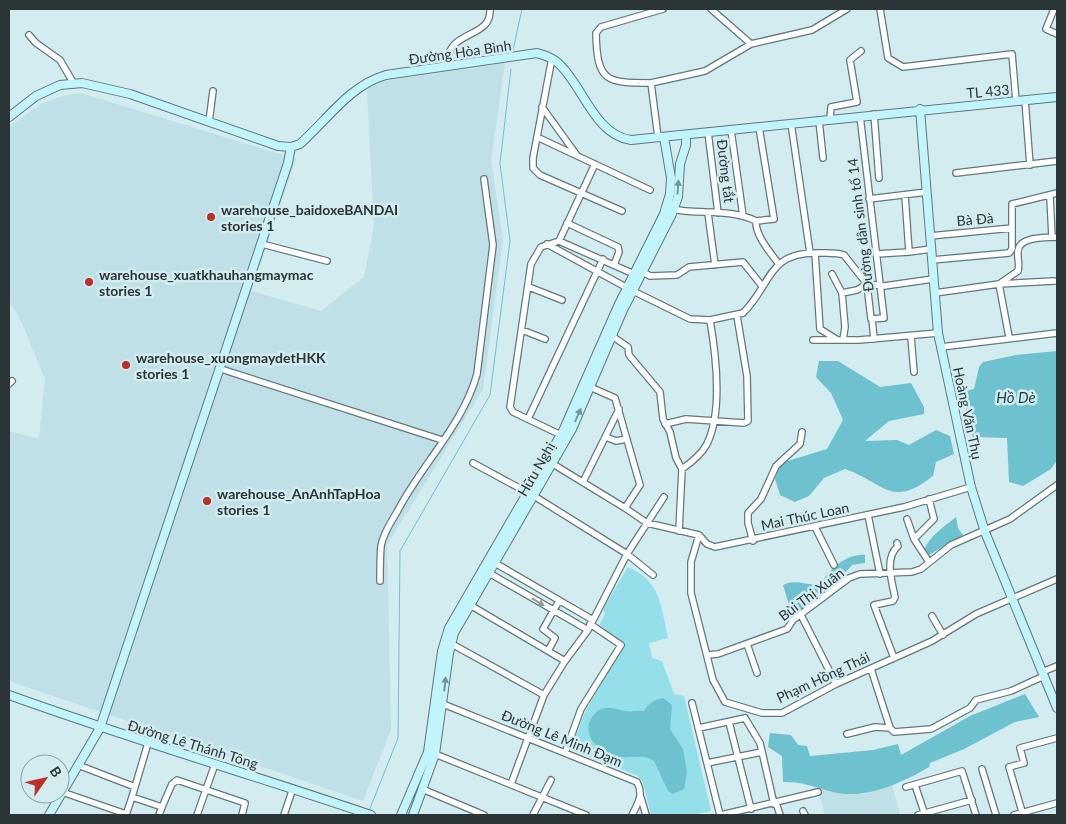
<svg xmlns="http://www.w3.org/2000/svg" width="1066" height="824" viewBox="0 0 1066 824" font-family="Lato,sans-serif">
<style>
.built{fill:#bee0e6}
.green{fill:#95dfeb}
.water{fill:#6ec2cf}
.lines{fill:none;stroke-linecap:round;stroke-linejoin:round}
.stream{stroke:#6ec2cf;stroke-width:1}
.street-casing{stroke:#61787c;stroke-width:8}
.secondary-casing{stroke:#61787c;stroke-width:10}
.street{stroke:#fff;stroke-width:5.5}
.secondary{stroke:#c1f5fb;stroke-width:8}
.oneway{fill:#769599}
.oneway2{fill:#959a9b}
.poi-dot{fill:#bc2e27;stroke:#d2ecf0;stroke-width:2}
.labels{text-anchor:middle;dominant-baseline:central;stroke-width:5;stroke-linejoin:round;paint-order:stroke}
.street-label{font-size:14px;fill:#2b3537;stroke:#d2ecf0}
.poi-label{font-size:14px;font-weight:bold;fill:#2b3537;stroke:#d2ecf0;text-anchor:start}
.water-label{font-size:15px;font-style:italic;fill:#194147;stroke:#d2ecf0}
</style>
<rect width="100%" height="100%" fill="#d2ecf0"/>
<path class="built" d="M 505,63 L 491,161 L 503,239 L 483,389 L 387,545 L 391,729 L 363,801 L 9,681 L 9,431 L 39,439 L 45,379 L 22,323 L 9,300 L 9,127 L 41,104 L 62,96 L 81,93 L 296,159 L 251,291 L 321,311 L 364,277 L 374,226 L 367,90 L 378,82 Z
M 892,784 L 900,815 L 825,815 L 817,786 L 834,792 L 865,794 Z"/>
<path class="green" d="M 628,567 C 661,581 661,606 668,638 L 649,643 L 652,658 L 662,661 L 674,694 L 684,696 L 711,811 L 693,815 L 651,815 L 643,782 L 638,776 L 571,749 L 585,712 L 624,644 L 599,626 L 605,614 L 603,609 Z"/>
<path class="water" d="M 1057,351 L 1057,460 L 1051,469 L 1023,486 L 1009,482 L 1007,438 L 973,437 L 966,419 L 967,391 L 974,389 L 979,367 L 983,362 L 1016,355 Z
M 819,361 L 838,361 L 880,387 L 911,383 L 924,407 L 924,414 L 889,421 L 865,441 L 897,440 L 909,445 L 936,430 L 950,436 L 954,454 L 936,462 L 933,476 C 891,509 885,483 845,469 L 824,478 L 809,496 L 795,502 L 780,495 L 775,479 L 781,463 L 827,449 L 843,420 L 831,393 L 816,377 Z
M 956,517 L 958,528 L 963,535 L 927,556 L 924,550 C 929,536 945,526 956,517 Z
M 865,555 L 865,563 L 852,565 C 845,574 801,614 792,615 L 783,585 C 796,578 809,587 822,584 C 827,569 849,553 865,555 Z
M 1025,694 L 1039,717 L 1015,722 L 964,749 L 930,763 L 929,767 C 902,783 865,800 833,792 C 813,787 805,782 783,782 L 782,756 L 768,747 L 770,733 L 791,735 L 798,745 L 807,746 L 810,756 L 873,750 L 898,744 L 901,755 L 970,716 Z
M 663,698 L 672,705 L 670,729 L 683,749 L 687,772 L 684,789 L 673,794 L 668,791 L 654,761 C 640,751 623,763 606,753 C 592,745 582,730 593,716 C 597,711 600,708 606,708 C 612,707 618,710 625,711 C 631,712 637,710 644,711 C 649,703 653,700 663,698 Z"/>
<g class="lines">
<path class="stream" d="M 513,50 L 522,9
M 369,811 L 398,738 L 400,551 L 490,395 L 510,241 L 500,163 L 511,69"/>
<defs>
<path id="street" d="M 711,9 L 751,44
M 880,9 L 888,58 L 903,67 L 1012,54 L 1016,101
M 1054,9 L 1046,29 L 1057,34
M 29,35 L 36,43 L 60,60 L 74,84
M 552,58 L 533,158 L 533,168 L 540,175 L 622,211
M 443,67 C 447,59 449,48 456,43 C 470,31 491,31 490,9
M 651,83 C 606,83 597,82 596,33 L 601,27 L 663,9
M 1025,100 L 1030,165
M 542,107 L 576,154
M 874,114 L 879,178
M 830,119 L 831,107 L 857,102 L 850,60 L 861,51
M 819,120 L 823,158
M 209,122 L 213,91
M 791,123 L 810,253
M 731,130 L 743,216
M 708,132 L 718,213
M 537,137 L 650,190
M 658,137 L 651,83 L 705,71 L 751,44 L 812,30 L 847,9
M 956,173 L 1057,161
M 905,195 L 909,252 L 931,249
M 1050,197 L 1052,237
M 869,199 L 927,192
M 671,209 C 699,215 730,208 756,221 C 755,235 770,252 778,263
M 708,213 L 715,265
M 756,221 L 774,219 L 759,127
M 567,223 L 618,247 L 619,252 L 614,265
M 930,236 L 1012,228 L 1012,204 L 1057,193
M 559,241 L 634,274
M 262,244 L 327,261
M 547,244 L 633,291 L 690,319 L 710,320 L 743,313 C 771,286 767,252 817,253 C 826,253 836,252 844,255 L 867,284 L 884,286 L 933,279
M 815,253 L 820,329 L 836,339
M 876,254 L 909,252
M 932,260 L 1009,253 L 1012,249 L 1012,228
M 643,272 L 650,276 L 677,275 L 689,267 L 743,262 L 762,286
M 832,274 L 842,293 L 857,290 L 867,284 L 871,319 L 884,318 L 860,116
M 529,287 L 562,300
M 842,293 L 845,327 L 843,340
M 935,293 L 999,284 L 1054,281
M 872,319 L 874,339
M 522,330 L 545,339
M 612,336 L 628,347 L 629,355 L 660,392 L 663,419 L 670,432 L 676,458 L 682,469
M 911,337 L 914,372
M 1009,337 L 999,284 L 1018,271 C 1020,264 1017,258 1018,251 C 1019,236 1047,238 1057,237
M 813,340 L 859,340 L 938,333
M 941,347 L 1057,333
M 221,369 L 442,440
M 9,384 L 12,381
M 528,419 L 603,259
M 665,424 L 686,419 L 744,423 L 748,421 L 747,376 L 737,316
M 561,435 L 513,412 L 510,407 L 531,264 L 541,247 L 559,241 L 595,164
M 606,437 L 616,441 L 627,439
M 473,463 L 534,496 L 627,554 L 653,575
M 553,464 L 625,508 L 640,485 L 615,398 L 590,387
M 583,482 L 619,409
M 929,499 L 934,519 L 914,539 L 929,562
M 625,508 L 647,523 L 699,535 L 707,544 L 715,547 L 904,507 L 971,487
M 868,515 L 880,574
M 907,519 L 914,539
M 815,527 L 834,565
M 679,531 L 682,469 C 692,462 701,455 707,444 C 723,411 716,355 710,320
M 699,535 L 691,562 L 691,593 L 713,680 L 725,702 L 762,713 L 782,713 L 836,684 L 932,641 L 976,614 L 1057,579
M 753,541 L 748,523 L 748,513 L 761,499 L 776,466 L 800,444 L 802,432
M 490,563 L 495,563 L 593,620
M 488,569 L 489,573 L 588,630
M 380,581 C 380,570 380,557 381,546 C 383,534 391,522 397,512 C 421,465 463,425 477,374 L 493,245 L 484,179
M 470,605 L 565,661
M 801,615 L 836,684
M 932,616 L 943,635
M 450,643 L 544,695
M 747,644 L 757,673
M 548,651 L 555,638 L 543,629 L 559,601
M 707,655 L 718,654 L 787,629 L 793,620 L 849,578 L 860,574 L 912,572 L 921,569 L 951,545 L 1010,519 L 1057,485
M 894,658 L 874,605 L 893,601 L 895,597 C 892,582 884,558 898,546 L 897,543
M 871,669 L 890,728 L 894,732 L 931,729 L 970,708 L 976,700 L 1011,691 L 1044,676
M 1042,672 L 1057,666
M 692,703 L 720,815
M 443,704 L 637,782 C 644,795 638,803 632,815
M 745,718 L 760,743 L 774,804
M 729,722 L 751,809
M 699,728 L 745,718
M 847,734 L 875,727 L 890,728
M 565,753 L 581,709 L 621,645 L 590,624
M 435,754 L 586,815
M 707,763 L 762,752
M 78,765 L 135,787
M 982,769 L 996,815
M 511,784 L 544,695 L 565,661 L 588,630 L 627,554 L 664,497
M 915,785 L 925,815
M 906,787 L 962,771 L 976,815
M 422,789 L 484,815
M 62,792 L 126,814
M 132,797 L 148,743
M 641,798 L 646,815
M 776,803 L 780,815
M 162,807 L 172,784 L 177,780 L 245,803 L 242,815
M 803,811 L 805,815
M 126,815 L 132,797 L 162,807 L 159,815
M 197,815 L 215,764
M 284,815 L 293,788
M 533,815 L 551,780
M 721,815 L 818,792
M 918,815 L 972,800
M 1014,815 L 1057,803
M 1023,815 L 1009,767 L 1024,763 L 1020,748 L 1057,738"/>
<path id="secondary" d="M 920,109 L 938,333 L 971,487 L 985,532 L 1057,708
M 9,117 L 36,96 L 60,85 L 82,83 L 130,94 L 278,146 L 291,147 L 300,144 C 327,120 350,85 386,75 L 537,53 C 544,55 552,57 558,63 C 583,85 594,135 631,140 L 1057,97
M 9,695 C 128,738 250,774 371,815
M 49,815 L 100,728 L 288,163 L 291,147
M 401,815 L 428,752 L 442,651 L 449,628 L 563,431 L 618,306 L 664,214 L 670,194 L 671,178 L 664,137
M 413,815 L 435,754 L 449,653 L 454,633 L 572,429 L 623,310 L 671,216 L 678,197 L 680,164 L 686,145 L 686,135"/>
</defs>
<use href="#street" class="street-casing"/>
<use href="#secondary" class="secondary-casing"/>
<use href="#street" class="street"/>
<use href="#secondary" class="secondary"/>
</g>
<defs><path id="oneway-solid" d="M-6-.8H1V-3.2L6.5 0L1 3.2V.8H-6Z" transform="scale(1.25)"/></defs>
<g class="oneway">
<use href="#oneway-solid" transform="translate(678 187) rotate(-86)"/>
<use href="#oneway-solid" transform="translate(578 415) rotate(-66)"/>
<use href="#oneway-solid" transform="translate(445 684) rotate(-84)"/>
</g>
<use class="oneway2" href="#oneway-solid" transform="translate(538 602) rotate(31)"/>
<g class="poi-dot">
<circle cx="211" cy="217" r="5"/>
<circle cx="89" cy="282" r="5"/>
<circle cx="126" cy="365" r="5"/>
<circle cx="207" cy="501" r="5"/>
</g>
<g class="labels">
<g class="street-label">
<text transform="translate(460 52) rotate(-8)">Đường Hòa Bình</text>
<text transform="translate(988 91) rotate(-5)">TL 433</text>
<text transform="translate(726 171) rotate(83)">Đường tắt</text>
<text transform="translate(975 219) rotate(-5)">Bà Đà</text>
<text transform="translate(860 225) rotate(-97)">Đường dân sinh tổ 14</text>
<text transform="translate(968 413) rotate(78)">Hoàng Văn Thụ</text>
<text transform="translate(536 469) rotate(-60)">Hữu Nghị</text>
<text transform="translate(805 516) rotate(-12)">Mai Thúc Loan</text>
<text transform="translate(811 594) rotate(-37)">Bùi Thị Xuân</text>
<text transform="translate(823 677) rotate(-25)">Phạm Hồng Thái</text>
<text transform="translate(562 738) rotate(22)">Đường Lê Minh Đạm</text>
<text transform="translate(193 744) rotate(17)">Đường Lê Thánh Tông</text>
</g>
<g class="poi-label">
<text x="221" y="209">warehouse_baidoxeBANDAI<tspan x="221" dy="16">stories 1</tspan></text>
<text x="99" y="274">warehouse_xuatkhauhangmaymac<tspan x="99" dy="16">stories 1</tspan></text>
<text x="136" y="357">warehouse_xuongmaydetHKK<tspan x="136" dy="16">stories 1</tspan></text>
<text x="217" y="493">warehouse_AnAnhTapHoa<tspan x="217" dy="16">stories 1</tspan></text>
</g>
<g class="water-label">
<text x="1016" y="397">Hồ Dè</text>
</g>
</g>
<rect width="1066" height="824" fill="none" stroke="#2b3537" stroke-width="20"/>
<g transform="translate(45 779) rotate(56)"><circle r="24" fill="#d2ecf0" stroke="#8fa3a6"/>
<path d="M0-4L9 19L0 12L-9 19Z" fill="#bc2e27"/>
<text y="-8" font-size="14" font-weight="bold" text-anchor="middle" fill="#2b3537">B</text>
</g>
</svg>
